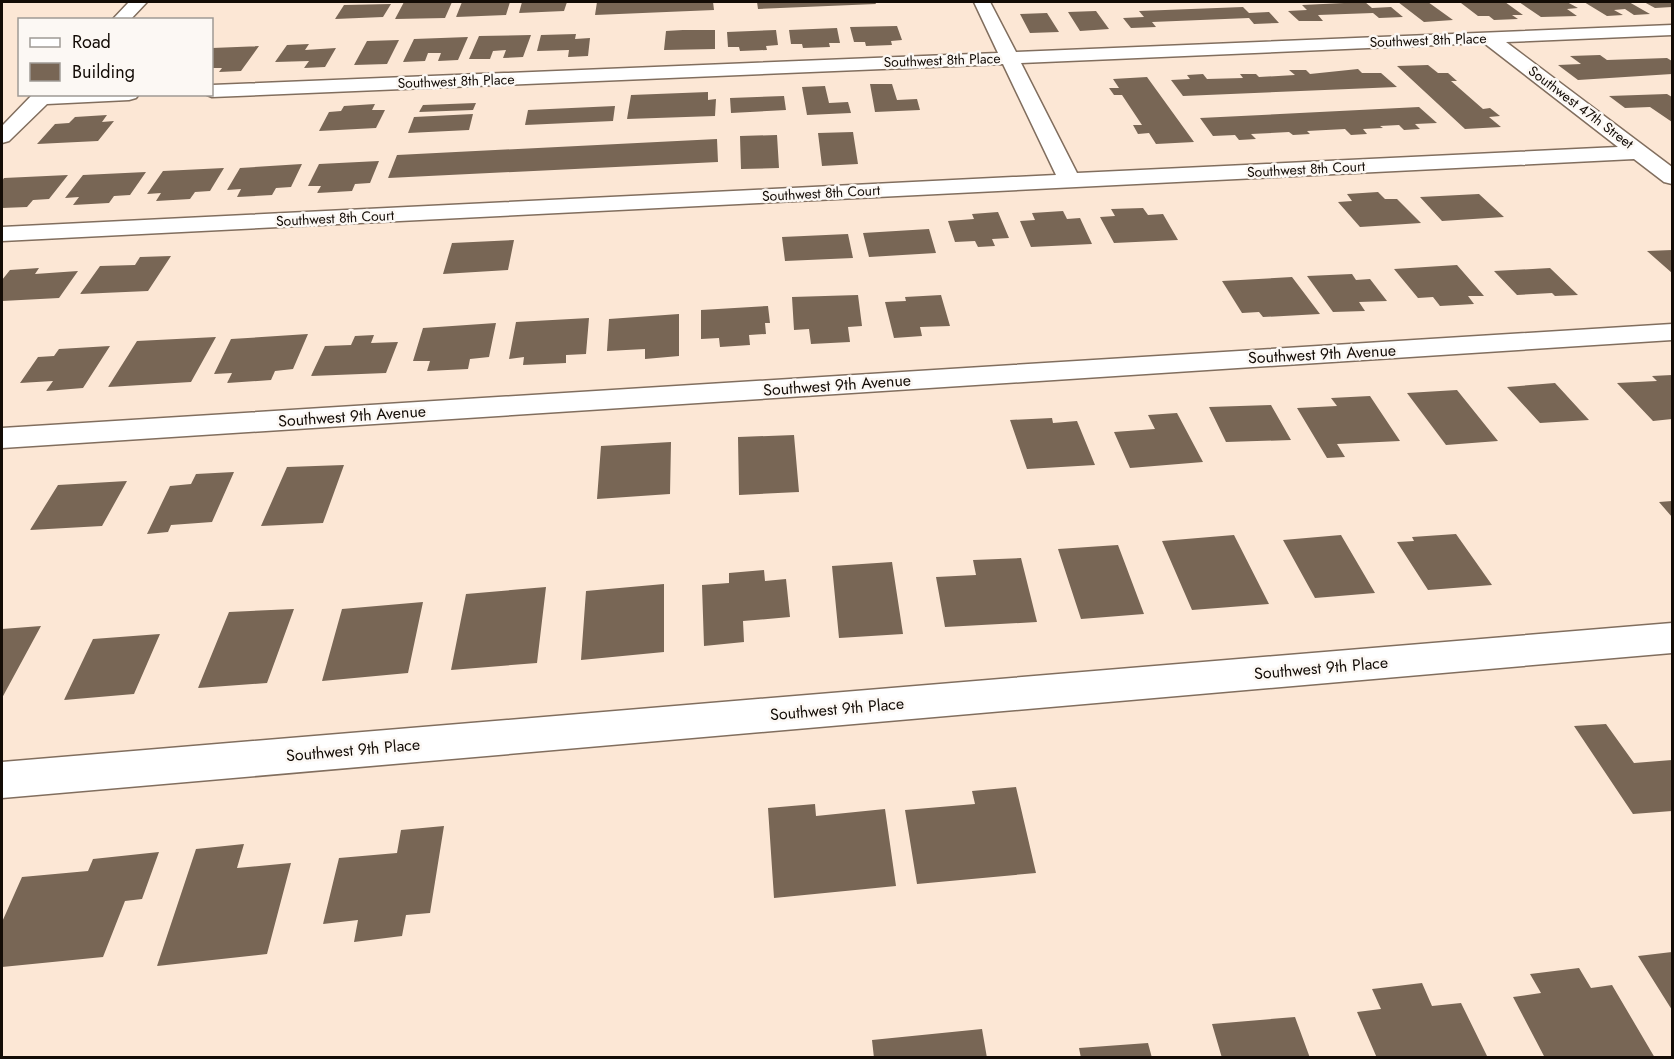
<svg xmlns="http://www.w3.org/2000/svg" width="1674" height="1059" viewBox="0 0 1674 1059" font-family="Jost,sans-serif">
<style>
.building{fill:#786655}
.lines{fill:none;stroke-linecap:round;stroke-linejoin:round}
.minor-casing{stroke:#816e5e;stroke-width:3}
.minor{fill:#fff;fill-rule:evenodd}
.labels{text-anchor:middle;dominant-baseline:central;stroke-width:5;stroke-linejoin:round;paint-order:stroke}
.far-street-label{font-size:14px;fill:#130c06;stroke:#fcf8f4}
.street-label{font-size:16px;fill:#130c06;stroke:#fcf8f4}
</style>
<rect width="100%" height="100%" fill="#fce7d5"/>
<path class="building" d="M 404,2 L 452,2 L 445,18 L 395,19 Z
M 462,2 L 510,2 L 506,15 L 456,17 Z
M 522,2 L 567,2 L 564,11 L 519,13 Z
M 597,2 L 713,2 L 714,10 L 595,15 Z
M 757,2 L 875,2 L 876,4 L 758,9 Z
M 1365,2 L 1372,8 L 1391,7 L 1403,17 L 1379,18 L 1373,13 L 1318,15 L 1323,21 L 1299,21 L 1288,11 L 1307,10 L 1302,5 Z
M 1398,2 L 1428,2 L 1453,20 L 1424,22 Z
M 1505,2 L 1523,15 L 1512,15 L 1518,19 L 1494,20 L 1489,16 L 1478,16 L 1461,3 Z
M 1519,2 L 1567,2 L 1578,8 L 1567,9 L 1577,16 L 1541,17 Z
M 1584,2 L 1629,2 L 1650,14 L 1634,15 L 1625,9 L 1614,10 L 1623,15 L 1607,16 Z
M 1644,2 L 1672,2 L 1672,7 L 1655,8 Z
M 391,4 L 383,17 L 335,19 L 344,5 Z
M 1243,7 L 1249,13 L 1269,12 L 1279,23 L 1254,24 L 1249,18 L 1152,22 L 1156,27 L 1131,28 L 1123,18 L 1144,17 L 1139,11 Z
M 1096,11 L 1109,29 L 1080,31 L 1068,12 Z
M 1047,13 L 1059,32 L 1030,33 L 1020,14 Z
M 897,26 L 902,40 L 891,41 L 892,45 L 866,46 L 865,42 L 854,42 L 850,27 Z
M 837,28 L 840,43 L 829,43 L 830,47 L 803,48 L 802,44 L 791,44 L 789,30 Z
M 683,30 L 715,30 L 715,49 L 664,50 L 666,31 Z
M 776,30 L 778,45 L 766,46 L 767,50 L 740,51 L 739,47 L 728,47 L 727,32 Z
M 576,34 L 575,39 L 590,38 L 588,56 L 568,57 L 569,50 L 537,51 L 541,35 Z
M 531,35 L 523,57 L 503,58 L 506,50 L 493,51 L 490,59 L 469,59 L 479,36 Z
M 468,37 L 458,60 L 438,61 L 441,53 L 428,53 L 425,61 L 403,62 L 414,39 Z
M 399,40 L 387,64 L 354,65 L 367,41 Z
M 309,44 L 305,50 L 336,48 L 325,67 L 304,68 L 309,61 L 275,62 L 287,45 Z
M 259,46 L 241,71 L 219,72 L 222,68 L 212,68 L 212,48 Z
M 1600,55 L 1607,60 L 1667,58 L 1672,61 L 1672,74 L 1578,80 L 1558,65 L 1581,64 L 1570,56 Z
M 1428,65 L 1438,73 L 1448,73 L 1457,81 L 1451,81 L 1483,109 L 1490,108 L 1500,116 L 1489,117 L 1501,127 L 1465,129 L 1397,66 Z
M 1358,69 L 1362,73 L 1381,73 L 1397,87 L 1183,96 L 1171,80 L 1190,79 L 1187,75 L 1203,74 L 1207,79 L 1243,78 L 1240,74 L 1256,74 L 1259,77 L 1295,75 L 1289,70 L 1306,70 L 1310,74 Z
M 1147,77 L 1194,142 L 1156,144 L 1149,133 L 1138,134 L 1133,125 L 1142,125 L 1122,95 L 1114,95 L 1109,88 L 1119,88 L 1113,79 Z
M 870,84 L 892,84 L 897,100 L 917,99 L 920,110 L 875,112 Z
M 825,86 L 829,103 L 848,102 L 851,113 L 807,115 L 802,87 Z
M 708,92 L 708,100 L 716,99 L 715,116 L 627,119 L 631,95 Z
M 1667,94 L 1672,97 L 1672,122 L 1650,107 L 1625,108 L 1609,96 Z
M 784,96 L 786,110 L 731,113 L 730,98 Z
M 476,103 L 473,110 L 419,112 L 423,105 Z
M 375,104 L 372,110 L 385,110 L 376,128 L 319,131 L 329,112 L 341,111 L 344,106 Z
M 615,106 L 613,121 L 525,125 L 528,110 Z
M 1419,107 L 1437,123 L 1415,124 L 1420,129 L 1404,130 L 1399,125 L 1380,126 L 1383,128 L 1363,129 L 1367,134 L 1351,135 L 1345,129 L 1307,131 L 1310,134 L 1293,135 L 1289,132 L 1251,134 L 1256,139 L 1239,140 L 1235,135 L 1213,136 L 1200,118 Z
M 473,114 L 469,130 L 408,133 L 414,117 Z
M 107,115 L 102,122 L 114,121 L 98,141 L 37,144 L 55,124 L 69,123 L 75,117 Z
M 853,132 L 858,164 L 822,166 L 818,133 Z
M 777,135 L 779,168 L 741,169 L 740,136 Z
M 717,139 L 718,162 L 388,178 L 397,155 Z
M 379,161 L 370,183 L 355,184 L 352,191 L 317,193 L 321,186 L 308,186 L 319,164 Z
M 302,164 L 291,187 L 276,188 L 272,195 L 237,197 L 241,189 L 227,190 L 240,168 Z
M 224,168 L 210,191 L 195,192 L 190,199 L 156,201 L 161,193 L 147,194 L 163,171 Z
M 146,172 L 130,195 L 114,196 L 109,203 L 73,205 L 79,197 L 65,198 L 83,175 Z
M 68,175 L 49,199 L 33,200 L 27,207 L 2,208 L 2,181 L 4,178 Z
M 1378,192 L 1385,199 L 1397,199 L 1421,223 L 1360,227 L 1338,202 L 1352,201 L 1347,194 Z
M 1479,194 L 1504,217 L 1442,221 L 1420,197 Z
M 1143,208 L 1148,215 L 1163,214 L 1178,240 L 1114,243 L 1100,217 L 1115,216 L 1111,209 Z
M 1063,211 L 1067,219 L 1080,218 L 1092,244 L 1031,247 L 1020,221 L 1035,220 L 1032,213 Z
M 998,212 L 1009,238 L 992,239 L 995,246 L 978,247 L 975,241 L 955,242 L 948,221 L 974,219 L 972,214 Z
M 929,229 L 936,253 L 869,257 L 863,233 Z
M 848,234 L 853,258 L 785,261 L 782,237 Z
M 514,240 L 508,270 L 443,274 L 452,243 Z
M 1672,250 L 1672,273 L 1647,251 Z
M 171,256 L 148,291 L 80,294 L 100,266 L 135,265 L 140,257 Z
M 1457,265 L 1484,296 L 1468,296 L 1474,304 L 1440,306 L 1433,297 L 1418,298 L 1394,269 Z
M 39,268 L 35,274 L 78,271 L 59,298 L 2,301 L 2,280 L 10,270 Z
M 1550,268 L 1578,295 L 1555,296 L 1552,293 L 1517,295 L 1494,271 Z
M 1352,274 L 1356,280 L 1370,279 L 1387,301 L 1359,302 L 1365,311 L 1333,312 L 1307,276 Z
M 1292,277 L 1320,314 L 1263,317 L 1259,312 L 1242,313 L 1222,281 Z
M 858,295 L 862,326 L 848,327 L 850,342 L 811,344 L 809,329 L 794,330 L 792,297 Z
M 941,295 L 950,326 L 920,327 L 922,336 L 894,338 L 885,302 L 906,301 L 905,297 Z
M 768,306 L 770,323 L 765,323 L 766,334 L 749,335 L 750,345 L 720,347 L 719,338 L 701,339 L 701,310 Z
M 679,314 L 679,356 L 645,359 L 645,349 L 607,351 L 609,319 Z
M 589,318 L 586,354 L 566,355 L 566,363 L 523,365 L 524,357 L 509,359 L 516,322 Z
M 496,323 L 489,357 L 470,359 L 468,369 L 427,371 L 430,361 L 413,361 L 423,328 Z
M 308,334 L 293,369 L 275,371 L 271,380 L 227,383 L 232,373 L 214,374 L 231,339 Z
M 374,335 L 371,343 L 398,342 L 386,373 L 311,376 L 325,346 L 351,345 L 355,336 Z
M 216,337 L 191,382 L 108,387 L 137,341 Z
M 110,346 L 83,388 L 46,391 L 53,381 L 20,383 L 38,357 L 54,356 L 59,349 Z
M 1672,375 L 1672,419 L 1653,421 L 1617,383 L 1657,381 L 1652,376 Z
M 1555,383 L 1589,420 L 1540,423 L 1507,387 Z
M 1457,390 L 1498,441 L 1446,445 L 1407,393 Z
M 1370,396 L 1400,441 L 1337,444 L 1345,457 L 1327,458 L 1297,408 L 1337,406 L 1331,398 Z
M 1271,405 L 1291,440 L 1226,442 L 1209,407 Z
M 1177,413 L 1203,462 L 1130,468 L 1114,432 L 1155,429 L 1148,415 Z
M 1052,418 L 1053,423 L 1077,421 L 1095,465 L 1027,469 L 1010,420 Z
M 794,435 L 799,492 L 739,495 L 738,437 Z
M 671,442 L 670,494 L 597,499 L 601,446 Z
M 344,465 L 323,523 L 261,526 L 287,467 Z
M 234,472 L 212,522 L 171,525 L 168,532 L 147,534 L 170,486 L 191,484 L 196,474 Z
M 127,481 L 102,526 L 30,530 L 58,485 Z
M 1672,501 L 1672,517 L 1659,502 Z
M 1456,534 L 1492,585 L 1428,590 L 1397,542 L 1414,541 L 1412,537 Z
M 1234,535 L 1269,604 L 1192,610 L 1162,541 Z
M 1341,535 L 1375,593 L 1315,598 L 1283,540 Z
M 1118,545 L 1144,614 L 1081,619 L 1058,549 Z
M 1021,558 L 1037,622 L 945,627 L 936,577 L 976,575 L 973,560 Z
M 892,562 L 903,634 L 839,638 L 832,566 Z
M 764,570 L 765,581 L 786,579 L 790,617 L 743,621 L 744,642 L 704,646 L 702,585 L 729,583 L 729,573 Z
M 664,584 L 664,652 L 581,660 L 586,591 Z
M 546,587 L 537,663 L 451,670 L 466,594 Z
M 423,602 L 408,673 L 322,681 L 342,609 Z
M 294,609 L 267,683 L 198,688 L 229,612 Z
M 41,626 L 2,698 L 2,629 Z
M 160,634 L 134,694 L 64,700 L 93,639 Z
M 1606,724 L 1634,763 L 1672,760 L 1672,811 L 1633,814 L 1574,726 Z
M 1016,787 L 1036,873 L 917,884 L 905,810 L 975,804 L 972,791 Z
M 815,804 L 816,816 L 885,809 L 896,886 L 774,898 L 768,808 Z
M 444,826 L 430,913 L 406,915 L 402,936 L 354,942 L 358,920 L 323,924 L 339,858 L 397,853 L 401,830 Z
M 244,844 L 237,868 L 291,863 L 267,954 L 157,966 L 196,849 Z
M 159,852 L 142,899 L 125,901 L 103,957 L 2,967 L 2,922 L 22,877 L 88,871 L 93,859 Z
M 1672,952 L 1672,1010 L 1638,956 Z
M 1579,968 L 1591,988 L 1612,985 L 1655,1058 L 1545,1058 L 1513,997 L 1541,993 L 1530,974 Z
M 1422,983 L 1432,1006 L 1461,1003 L 1488,1058 L 1377,1058 L 1357,1012 L 1381,1009 L 1372,989 Z
M 1295,1017 L 1310,1058 L 1222,1058 L 1212,1024 Z
M 982,1029 L 987,1058 L 874,1058 L 872,1040 Z
M 1148,1043 L 1152,1058 L 1081,1058 L 1079,1048 Z"/>
<g class="lines">
<defs>
<path id="minor" d="M 129,2 L 147,2 L 130,20 L 112,20 Z
M 974,2 L 990,2 L 1016,52 L 1672,25 L 1672,35 L 1506,42 L 1672,167 L 1672,184 L 1664,182 L 1634,159 L 2,241 L 2,227 L 1056,175 L 1003,64 L 212,97 L 205,94 L 212,94 L 212,85 L 998,53 ZM 1484,43 L 1618,147 L 1077,173 L 1021,63 Z
M 33,94 L 139,94 L 136,98 L 129,100 L 47,104 L 9,141 L 2,143 L 2,126 Z
M 1672,324 L 1672,340 L 2,448 L 2,428 Z
M 1672,623 L 1672,653 L 2,798 L 2,762 Z"/>
</defs>
<use href="#minor" class="minor-casing"/>
<use href="#minor" class="minor"/>
</g>
<g class="labels">
<g class="far-street-label">
<text transform="translate(1428 40) rotate(-2)">Southwest 8th Place</text>
<text transform="translate(942 60) rotate(-2)">Southwest 8th Place</text>
<text transform="translate(456 81) rotate(-2)">Southwest 8th Place</text>
<text transform="translate(1581 107) rotate(37)">Southwest 47th Street</text>
<text transform="translate(1306 169) rotate(-3)">Southwest 8th Court</text>
<text transform="translate(821 193) rotate(-3)">Southwest 8th Court</text>
<text transform="translate(335 218) rotate(-3)">Southwest 8th Court</text>
</g>
<g class="street-label">
<text transform="translate(1322 354) rotate(-3)">Southwest 9th Avenue</text>
<text transform="translate(837 385) rotate(-4)">Southwest 9th Avenue</text>
<text transform="translate(352 416) rotate(-4)">Southwest 9th Avenue</text>
<text transform="translate(1321 668) rotate(-5)">Southwest 9th Place</text>
<text transform="translate(837 709) rotate(-5)">Southwest 9th Place</text>
<text transform="translate(353 750) rotate(-5)">Southwest 9th Place</text>
</g>
</g>
<rect width="1674" height="1059" fill="none" stroke="#130c06" stroke-width="6"/>
<rect x="18" y="18" width="195" height="78" fill="#fcf8f4" stroke="#9f9a95" stroke-width="1.5"/>
<rect x="30" y="38" width="30" height="9" fill="#ffffff" stroke="#9f9a95" stroke-width="1.5"/>
<text x="72" y="48" font-size="18" fill="#130c06">Road</text>
<rect x="30" y="63" width="30" height="18" fill="#786655" stroke="#9f9a95" stroke-width="1.5"/>
<text x="72" y="78" font-size="18" fill="#130c06">Building</text>
</svg>
